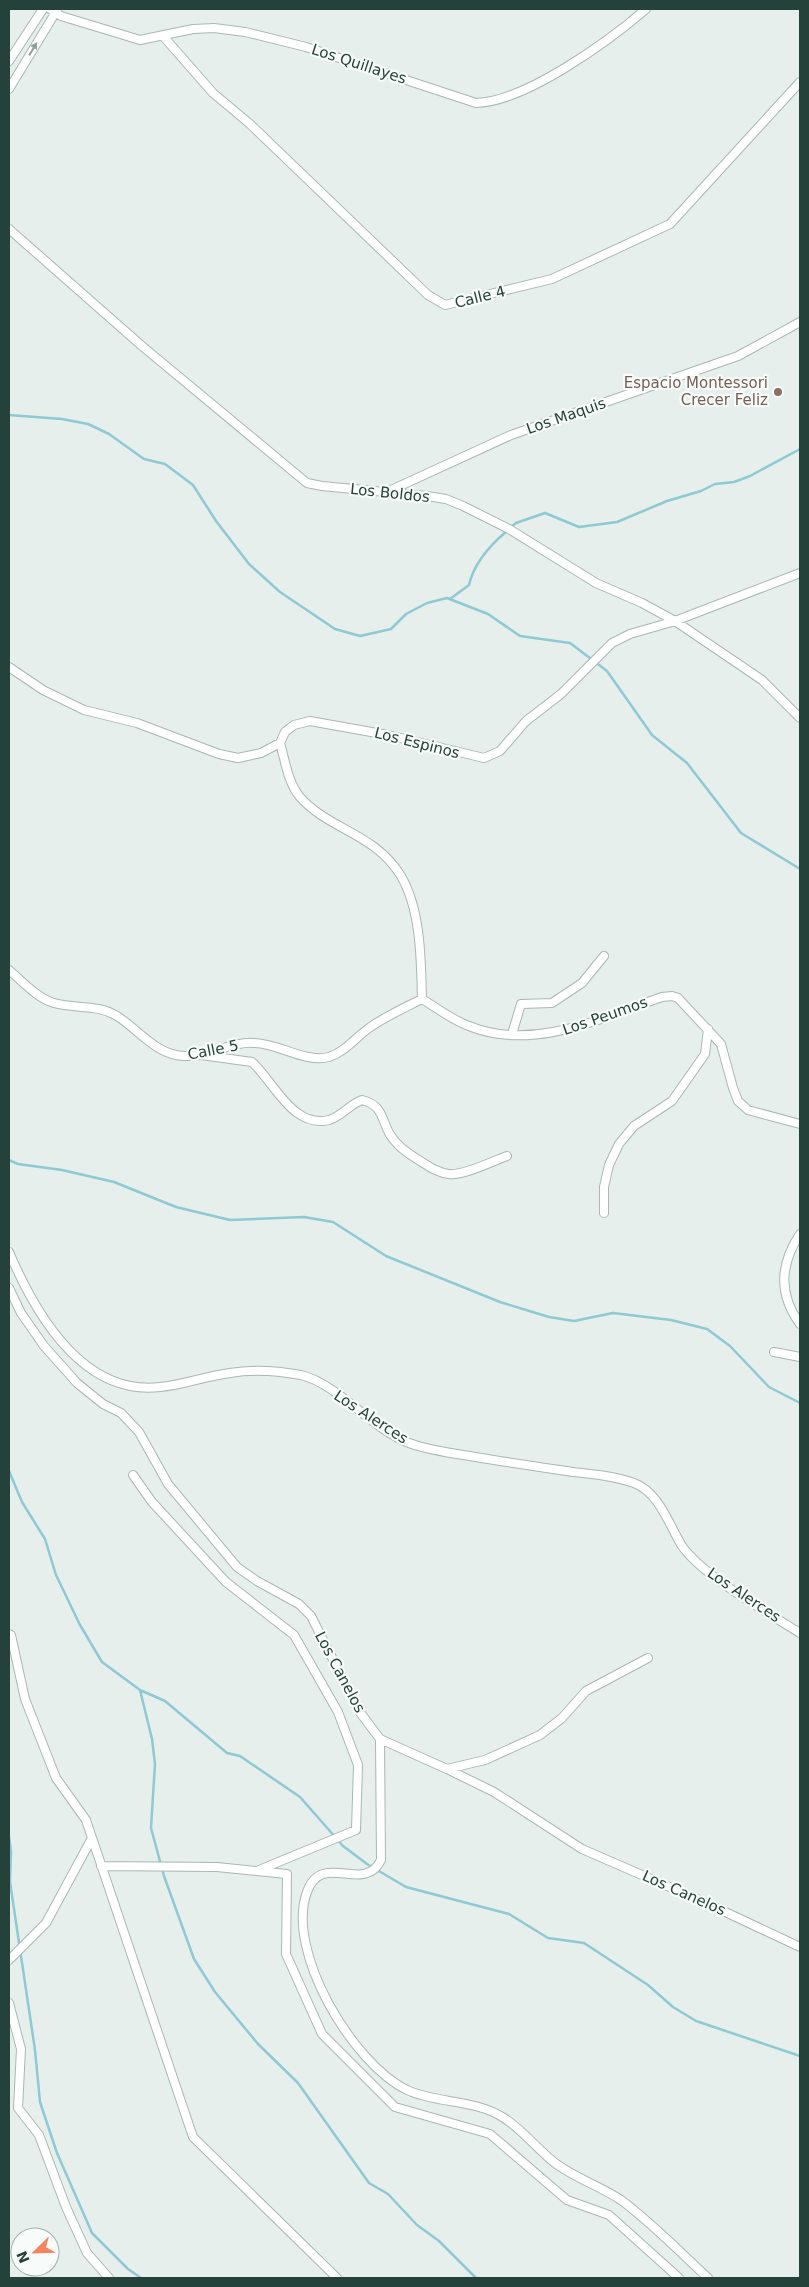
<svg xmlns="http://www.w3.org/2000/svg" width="809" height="2287" viewBox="0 0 809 2287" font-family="'DejaVu Sans',sans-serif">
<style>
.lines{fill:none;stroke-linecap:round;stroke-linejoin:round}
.stream{stroke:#8ec9d4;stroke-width:2.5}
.street-casing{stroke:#a8b8b2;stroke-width:10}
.street{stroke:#fff;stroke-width:8}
.oneway{fill:#92a09c}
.education-dot{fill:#8d6e63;stroke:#f7fbf9;stroke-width:2}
.labels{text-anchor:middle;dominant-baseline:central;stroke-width:4.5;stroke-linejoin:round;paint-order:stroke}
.street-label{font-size:15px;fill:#24423a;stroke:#f7fbf9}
.education-label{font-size:15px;fill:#785e54;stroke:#f7fbf9;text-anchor:end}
</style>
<rect width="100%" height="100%" fill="#e6efeb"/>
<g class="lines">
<path class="stream" d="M 9,415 L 62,419 L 88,424 L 109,434 L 144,459 L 165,464 L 193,485 L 216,521 L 249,564 L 280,592 L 335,629 L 360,636 L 391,629 L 406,614 L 427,603 L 447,598 L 488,614 L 520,636 L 570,643 L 607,671 L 652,735 L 687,763 L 741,833 L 800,869
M 511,527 L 516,523 L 545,513 L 579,527 L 617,522 L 667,501 L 701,491 L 715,484 L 734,482 L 750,476 L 800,449
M 450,599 L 469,585 C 474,563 489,546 507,531
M 9,1160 L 18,1164 L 62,1170 L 114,1182 L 176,1207 L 230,1220 L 304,1217 L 333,1222 L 386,1256 L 500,1302 L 549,1317 L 574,1321 L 613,1313 L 671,1320 L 707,1329 L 730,1346 L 769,1387 L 800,1403
M 9,1471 L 22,1502 L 45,1539 L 56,1575 L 80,1625 L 102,1662 L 140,1690 L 165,1701 L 227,1753 L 240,1756 L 300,1797 L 343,1846 L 367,1864 L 406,1887 L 509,1914 L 548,1938 L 584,1943 L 648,1985 L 673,2007 L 696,2021 L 800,2056
M 140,1690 L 152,1739 L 155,1764 L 151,1828 L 164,1876 L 194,1959 L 215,1992 L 258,2044 L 298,2083 L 369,2183 L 388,2194 L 417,2225 L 439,2241 L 476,2278
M 9,1836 L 11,1852 L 10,1882 L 35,2050 L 40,2102 L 57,2153 L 92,2233 L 128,2269 L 141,2278"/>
<defs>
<path id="street" d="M 50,9 L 61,16 L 140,40 L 193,29 L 214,28 L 245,32 L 306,47 L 476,103 C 525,102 609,41 646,9
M 163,36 L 213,93 L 250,124 L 428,295 L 445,305 L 552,279 L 670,224 L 800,82
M 9,61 L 43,9
M 9,89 L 57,10
M 9,229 L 142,346 L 307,483 L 322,486 L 427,496 L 446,499 L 463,506 L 509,529 L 596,583 L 642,603 L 675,621 L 762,680 L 800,718
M 389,491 L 511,435 L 738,356 L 800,322
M 9,667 L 43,690 L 84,710 L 137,723 L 219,754 L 238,758 L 261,753 L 280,743 L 285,732 L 294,725 L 310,721 L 388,735 L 484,758 L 500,751 L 526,721 L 561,694 L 612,643 L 630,634 L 675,621 L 800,573
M 280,743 C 285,760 288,783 300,797 C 329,830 375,833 401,876 C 421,910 421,960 422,999
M 9,970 C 22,981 37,998 54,1003 C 76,1009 97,1004 117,1016 C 139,1030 157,1056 185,1056 C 209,1057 231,1041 255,1043 C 280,1044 305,1063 329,1057 C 345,1052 356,1037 369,1028 C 386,1016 404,1008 422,999
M 422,999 C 437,1008 452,1020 469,1026 C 533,1052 601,1018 662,997 L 672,996 L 678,998 L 721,1044 L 733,1088 L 738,1101 L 748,1110 L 800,1124
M 512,1034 L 521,1004 L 552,1003 L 582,983 L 604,956
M 201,1055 L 252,1062 C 274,1082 293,1129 329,1120 C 342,1116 350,1104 362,1100 C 382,1105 381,1117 389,1133 C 396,1145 406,1152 417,1159 C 427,1165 437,1173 449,1174 C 463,1176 493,1161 507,1156
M 604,1213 L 604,1187 L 609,1165 L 619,1144 L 634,1126 L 672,1101 L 705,1054 L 708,1029
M 800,1234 C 780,1264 778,1294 800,1324
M 9,1252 C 35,1313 82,1396 160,1387 C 183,1385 206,1376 230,1373 C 252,1369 279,1371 301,1375 C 338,1384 372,1429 409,1443 C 428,1450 450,1453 470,1456 C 504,1462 539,1467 573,1472 C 593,1474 614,1476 634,1483 C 659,1492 669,1525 682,1546 C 702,1575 768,1613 800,1633
M 9,1288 L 21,1313 L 44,1346 L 77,1383 L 103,1404 L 121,1413 L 139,1432 L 168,1484 L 237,1567 L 257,1581 L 299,1604 L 311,1616 L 359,1711 L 380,1739 L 447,1769 L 494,1792 L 582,1849 L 704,1902 L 800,1947
M 774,1352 L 800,1357
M 133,1475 L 152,1502 L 226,1582 L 294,1635 L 338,1712 L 358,1765 L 356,1830 L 259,1870
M 9,1634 L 11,1635 L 25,1699 L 56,1778 L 86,1820 L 193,2137 L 337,2278
M 380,1739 L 381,1860 C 364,1895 322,1850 307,1892 C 285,1951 353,2064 407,2090 C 438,2104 475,2099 504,2118 C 523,2130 537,2149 555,2163 C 575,2178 600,2186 621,2200 C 652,2223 680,2252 708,2278
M 447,1769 L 485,1760 L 540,1735 L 562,1718 L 586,1691 L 648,1658
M 101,1866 L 217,1867 L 287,1874 L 286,1954 L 322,2034 L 395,2107 L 490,2134 L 567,2200 L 609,2215 L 679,2278
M 9,1960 L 46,1923 L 92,1838
M 9,2003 L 21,2049 L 18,2108 L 39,2135 L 66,2207 L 87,2253 L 109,2278"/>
</defs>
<use href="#street" class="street-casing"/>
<use href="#street" class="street"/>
</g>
<defs><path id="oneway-solid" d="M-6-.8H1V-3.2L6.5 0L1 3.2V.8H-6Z" transform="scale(1.25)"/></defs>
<use class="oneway" href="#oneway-solid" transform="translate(33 49) rotate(-59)"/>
<circle class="education-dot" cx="778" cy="392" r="5"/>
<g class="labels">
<g class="street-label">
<text transform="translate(359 64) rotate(18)">Los Quillayes</text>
<text transform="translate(480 297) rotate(-14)">Calle 4</text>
<text transform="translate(566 416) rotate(-19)">Los Maquis</text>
<text transform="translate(390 493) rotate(6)">Los Boldos</text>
<text transform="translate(417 743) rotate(14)">Los Espinos</text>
<text transform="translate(605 1016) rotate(-19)">Los Peumos</text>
<text transform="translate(213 1050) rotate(-11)">Calle 5</text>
<text transform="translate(371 1417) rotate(33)">Los Alerces</text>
<text transform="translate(744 1595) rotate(34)">Los Alerces</text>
<text transform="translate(340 1672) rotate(62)">Los Canelos</text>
<text transform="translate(684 1893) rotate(24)">Los Canelos</text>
</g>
<g class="education-label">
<text x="768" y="383">Espacio Montessori<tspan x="768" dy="17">Crecer Feliz</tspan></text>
</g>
</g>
<rect width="809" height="2287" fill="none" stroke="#24423a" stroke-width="20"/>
<g transform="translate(35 2252) rotate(247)"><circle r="24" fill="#f7fbf9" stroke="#a3b1ad"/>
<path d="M0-4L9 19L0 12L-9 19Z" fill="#f4845f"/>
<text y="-8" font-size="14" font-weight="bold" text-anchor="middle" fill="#24423a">N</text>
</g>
</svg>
